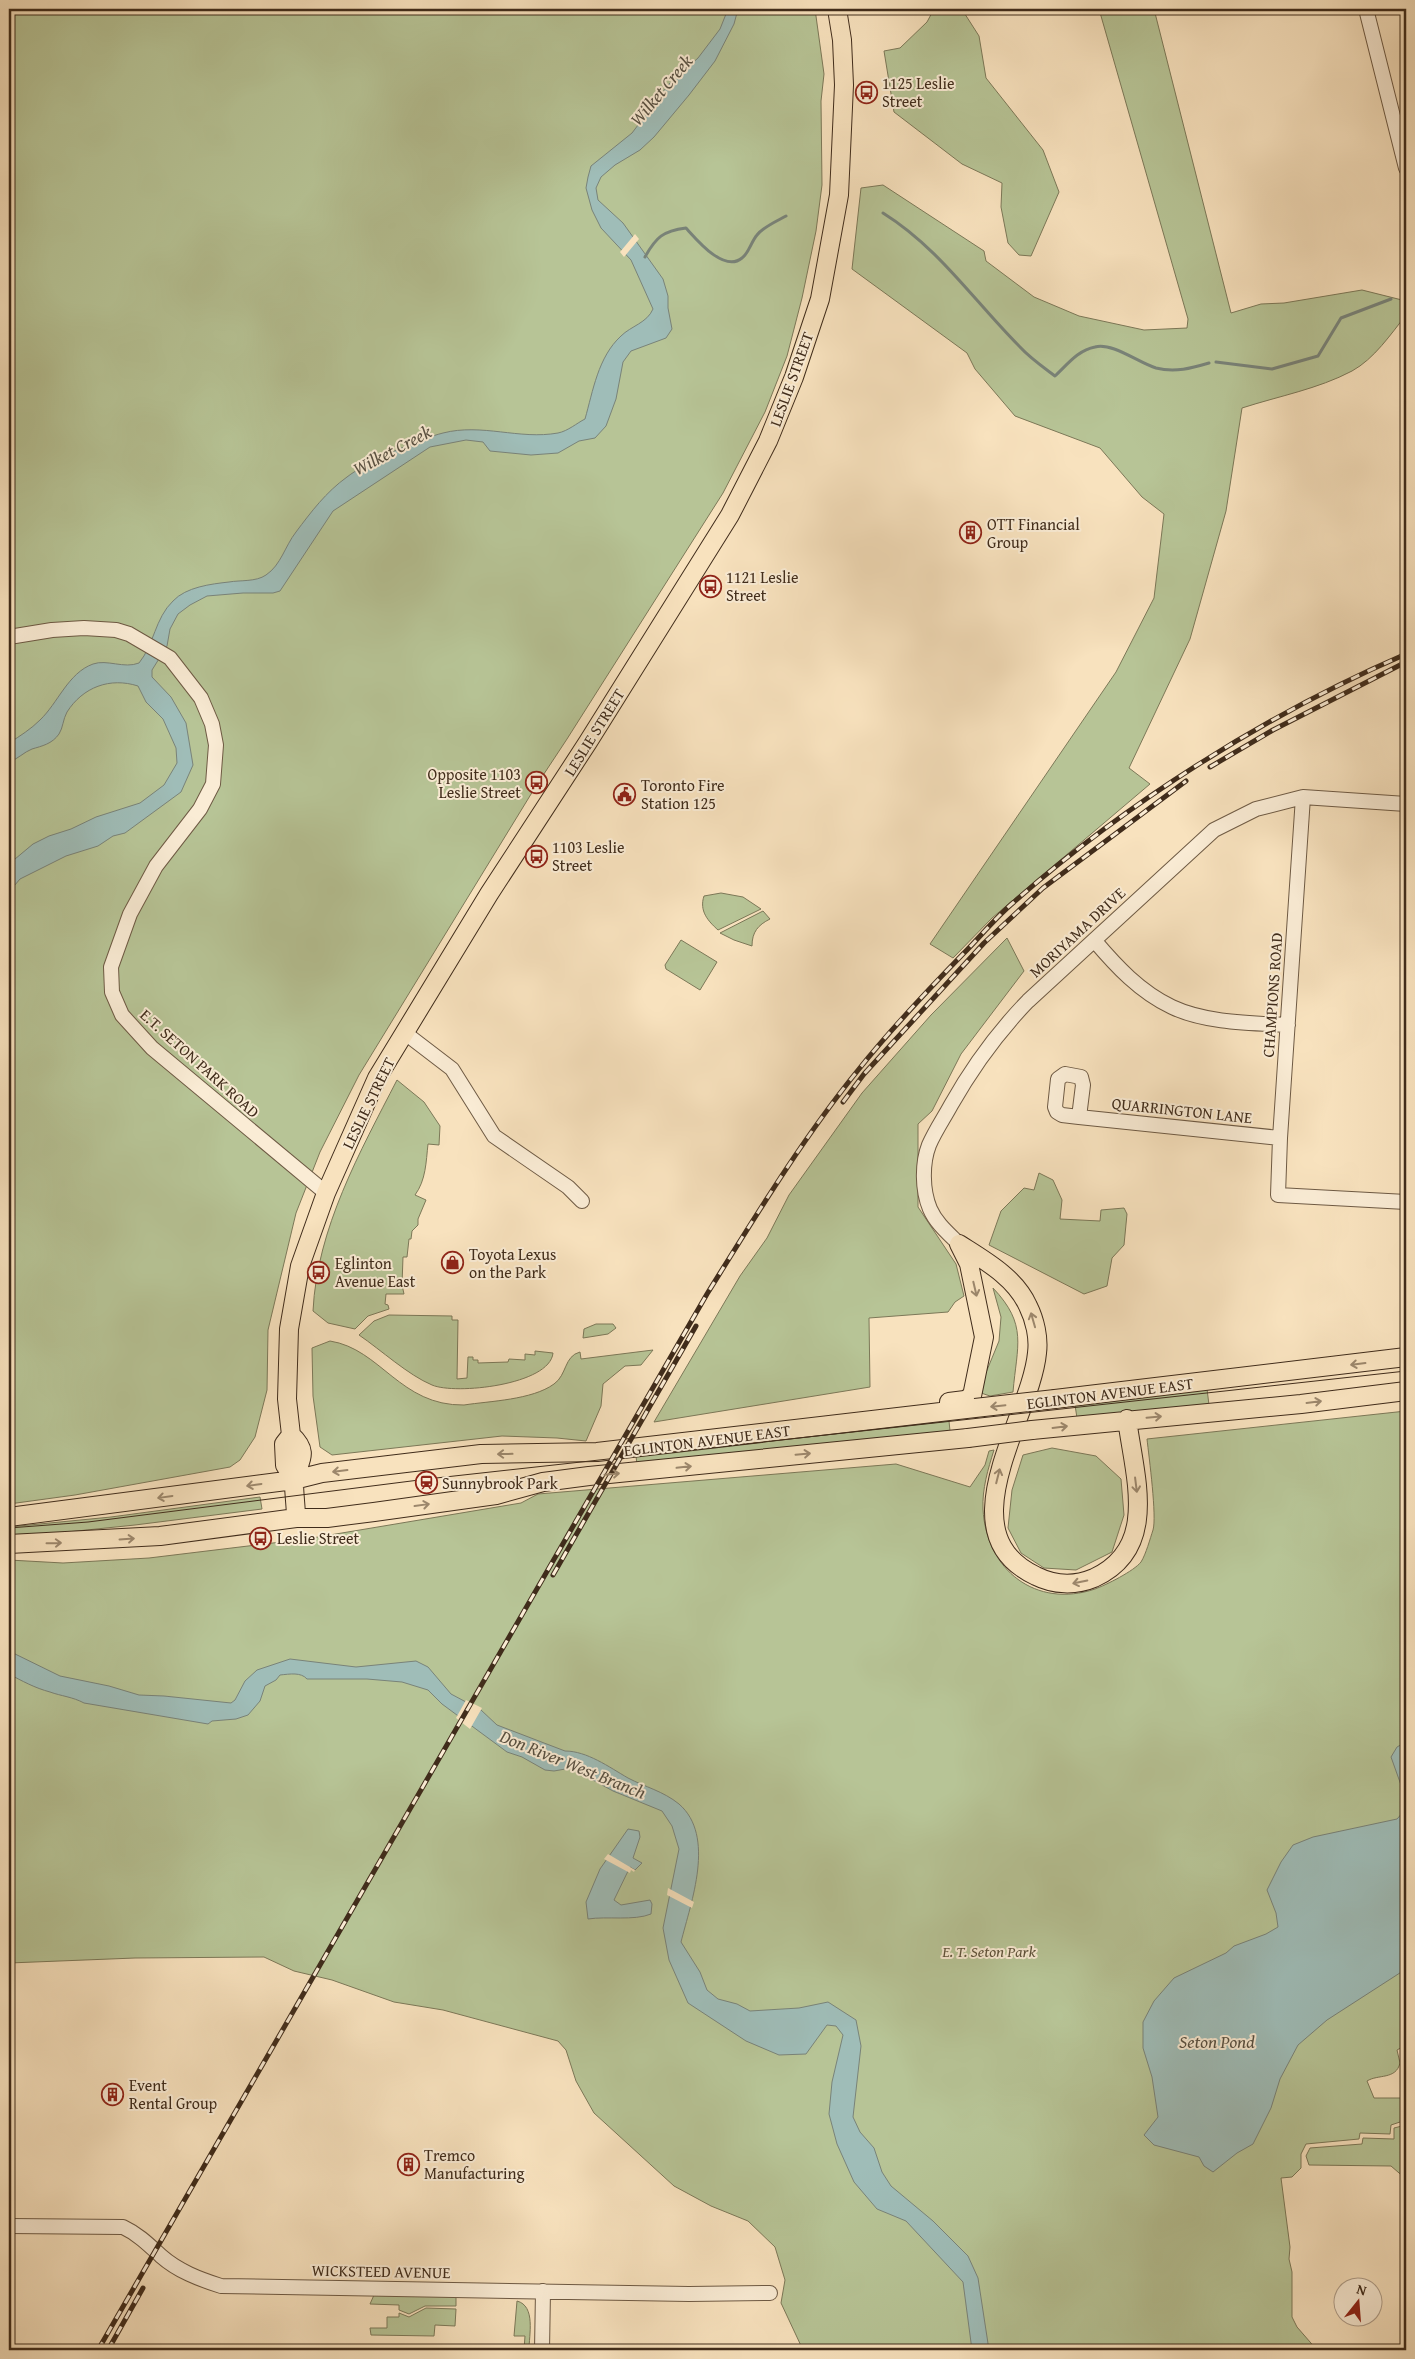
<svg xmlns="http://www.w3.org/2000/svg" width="1415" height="2359" viewBox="0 0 1415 2359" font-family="'Gentium Book Plus',serif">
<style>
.green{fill:#b7c496;stroke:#7c7858}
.water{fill:#9fbdb8;stroke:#798379}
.pier{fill:#f8e2be}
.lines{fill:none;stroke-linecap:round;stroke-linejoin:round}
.stream{stroke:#798379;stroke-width:3}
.minor-casing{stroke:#6e5a44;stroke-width:16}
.major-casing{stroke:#402c1b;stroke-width:20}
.minor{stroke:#faecd5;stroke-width:14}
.major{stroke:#f8e2be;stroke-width:18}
.tram{stroke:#402c1b;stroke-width:1}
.rail-casing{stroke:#402c1b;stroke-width:5}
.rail{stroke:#faecd5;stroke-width:3;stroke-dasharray:9;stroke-linecap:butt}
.major-bridge-casing{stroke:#402c1b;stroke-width:20;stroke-linecap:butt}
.major-bridge{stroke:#f8e2be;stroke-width:18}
.oneway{stroke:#9c876c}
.labels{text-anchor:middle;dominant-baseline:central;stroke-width:4;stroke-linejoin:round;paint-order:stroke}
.poi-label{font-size:16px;fill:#402c1b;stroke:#faecd5;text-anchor:start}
.street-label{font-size:16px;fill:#402c1b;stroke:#faecd5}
.park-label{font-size:16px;font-style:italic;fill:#5e523a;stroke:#faecd5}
.water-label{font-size:18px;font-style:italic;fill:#585042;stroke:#faecd5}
</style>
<rect width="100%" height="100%" fill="#f8e2be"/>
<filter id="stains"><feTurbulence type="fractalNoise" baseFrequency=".004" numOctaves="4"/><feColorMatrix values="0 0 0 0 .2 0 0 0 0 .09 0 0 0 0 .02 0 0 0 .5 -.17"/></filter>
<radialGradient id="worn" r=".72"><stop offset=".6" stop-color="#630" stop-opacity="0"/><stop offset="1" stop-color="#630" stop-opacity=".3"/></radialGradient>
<path class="green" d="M 9,9 L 815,9 L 824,74 L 821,101 L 822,185 L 816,231 L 802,298 L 787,356 L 765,412 L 723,493 L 567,739 L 536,786 L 359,1075 L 320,1152 L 296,1213 L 268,1330 L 267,1390 L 255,1437 L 240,1460 L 230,1467 L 75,1495 L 9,1504 Z
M 934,9 L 964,9 L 963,11 L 979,36 L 986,78 L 1043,150 L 1059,192 L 1031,256 L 1019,255 L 1008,243 L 1001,207 L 1002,183 L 962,164 L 894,112 L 884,51 L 900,48 L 927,22 Z
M 1099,9 L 1154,9 L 1231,313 L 1261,304 L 1284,303 L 1362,290 L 1402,300 L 1406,315 C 1391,334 1374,359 1352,371 C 1318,389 1279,396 1242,408 L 1226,511 L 1190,639 L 1129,768 L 1150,784 L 992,918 L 953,958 L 930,944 L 1116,672 L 1154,598 L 1164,514 L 1142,497 L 1100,448 L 1015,416 L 975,369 L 967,353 L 852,269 L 861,188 L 883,185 L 984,251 L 986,261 L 1034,297 L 1079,316 L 1144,330 L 1187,328 L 1188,319 Z
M 721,893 L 743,897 L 761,909 L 718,930 C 708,921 699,911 704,896 Z
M 763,911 L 770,919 C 758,925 752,932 752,946 L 734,940 L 720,933 Z
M 1007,938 L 1024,971 L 961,1054 L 932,1111 L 918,1124 L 918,1207 L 956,1264 L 964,1296 L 955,1302 L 948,1312 L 869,1318 L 870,1387 L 654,1422 L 740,1276 L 767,1238 L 789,1195 L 862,1093 L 931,1015 Z
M 681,940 L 717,962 L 700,990 L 666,969 L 665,965 Z
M 397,1080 L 424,1102 L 440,1126 L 439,1145 L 428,1144 C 426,1162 426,1180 415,1195 L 426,1200 L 418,1219 L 418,1225 L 412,1231 L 411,1239 L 409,1239 L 407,1257 L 403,1257 L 402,1285 L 404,1294 L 386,1294 L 385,1304 L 388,1305 L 389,1309 L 368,1316 L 355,1329 L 328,1323 L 313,1311 C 317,1228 360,1152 397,1080 Z
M 1039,1173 L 1053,1180 L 1062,1200 L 1060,1219 L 1100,1221 L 1101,1210 L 1124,1208 L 1127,1214 L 1124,1245 L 1112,1258 L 1107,1286 L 1084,1294 L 989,1245 L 1001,1211 L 1024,1188 L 1034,1190 Z
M 993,1288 C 1028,1325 1017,1345 1013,1392 L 990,1396 L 978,1392 L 999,1341 L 1001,1317 Z
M 389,1315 L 452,1316 L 452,1320 L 458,1320 L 457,1379 L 467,1378 L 468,1357 L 473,1357 L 473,1360 L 478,1360 L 478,1363 L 508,1362 L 509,1359 L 525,1360 L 525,1354 L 535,1355 L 535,1351 L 553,1353 C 550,1385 455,1395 432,1385 C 408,1375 381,1350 359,1335 L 374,1321 Z
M 596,1324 L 613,1324 L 616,1328 L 608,1334 L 583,1338 L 584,1329 Z
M 330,1341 C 381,1349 400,1406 464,1405 C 490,1401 532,1400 554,1384 C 567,1375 564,1356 580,1352 L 581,1359 L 653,1350 L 641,1365 L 625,1366 L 603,1384 L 601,1406 L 586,1441 L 557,1438 L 502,1436 L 332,1455 L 320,1447 L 313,1396 L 312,1348 Z
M 1207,1389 L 1209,1405 L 1077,1418 L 1075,1405 Z
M 1406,1411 L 1406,2045 L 1397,2050 L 1400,2063 C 1396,2080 1378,2074 1367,2081 L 1374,2098 L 1406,2098 L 1406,2120 L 1391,2125 L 1390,2134 L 1360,2133 L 1359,2139 L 1306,2144 L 1301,2154 L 1301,2168 L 1292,2177 L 1281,2178 L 1290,2247 L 1289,2259 L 1292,2272 L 1292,2317 L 1297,2327 L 1317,2350 L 803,2350 L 781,2303 L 785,2280 L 775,2247 L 748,2221 L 711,2206 L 674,2186 L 594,2113 L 576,2081 L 566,2050 L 558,2041 L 443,2010 L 394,2002 L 332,1980 L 294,1971 L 264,1957 L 135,1958 L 9,1963 L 9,1560 L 63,1563 L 149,1558 L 306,1539 L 521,1503 L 538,1494 L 896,1464 L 970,1487 L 985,1465 L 989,1451 L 994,1450 C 988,1469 982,1489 983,1509 C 986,1570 1036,1609 1095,1589 C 1106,1585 1134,1571 1141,1562 C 1146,1554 1150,1539 1153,1530 C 1157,1517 1149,1457 1147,1439 Z
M 949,1421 L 950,1431 L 637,1465 L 636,1456 Z
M 1052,1448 L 1096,1456 L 1121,1479 L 1124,1515 L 1112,1552 L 1076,1570 L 1044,1568 L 1021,1553 L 1008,1528 L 1012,1490 L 1023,1455 Z
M 260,1497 L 262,1509 L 135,1525 L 9,1538 L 9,1527 L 111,1517 Z
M 1406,2125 L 1406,2179 L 1391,2166 L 1309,2165 L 1306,2156 L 1310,2148 L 1362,2144 L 1363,2138 L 1394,2139 L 1394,2128 Z
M 374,2295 L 456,2296 L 456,2306 L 425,2306 L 409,2314 L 399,2310 L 399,2305 L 370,2304 Z
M 517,2301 C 536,2306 529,2335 529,2350 L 524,2350 L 525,2336 L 514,2336 Z
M 426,2308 L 456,2309 L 455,2326 L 435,2325 L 434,2336 L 371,2335 L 370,2328 L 387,2328 L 387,2317 L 399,2317 L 399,2313 L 409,2317 Z"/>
<path class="water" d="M 728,9 L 738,9 L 734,24 L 715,61 L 689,95 L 654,137 L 640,150 L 615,165 L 601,177 L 596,188 L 598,200 L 623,223 L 663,279 L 668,296 L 668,308 L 672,329 L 666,338 L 631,351 L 623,362 L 616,399 L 606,426 L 595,438 L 579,441 L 558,453 L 531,455 L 490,451 L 483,442 L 466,440 L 430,447 L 333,511 L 280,591 L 273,593 L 243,593 L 207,596 L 190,605 L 178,614 L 170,629 L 167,646 L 152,670 L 152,677 L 171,697 L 186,723 L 193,765 L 181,792 L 125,833 L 113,836 L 98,846 L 66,856 L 20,879 L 9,892 L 9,864 L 33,844 L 49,836 L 71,829 L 96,817 L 140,803 L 164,785 L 177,763 L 176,748 L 163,719 L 146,702 L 138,686 C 110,677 83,687 67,712 C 63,719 63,728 59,734 C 52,744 42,746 32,749 C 24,752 18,759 9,762 L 9,743 C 20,736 31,729 40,720 C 58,703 68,673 93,664 C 107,659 124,669 139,663 C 154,645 155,618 173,601 C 186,587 211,584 229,582 C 240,580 256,582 266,575 C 281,565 285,546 296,532 C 311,512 326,492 347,477 C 366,462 419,439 443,433 C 482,423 519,440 558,433 C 568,431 577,423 585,419 C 593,391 598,357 621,336 C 631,326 647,323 653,309 L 631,260 L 601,228 L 592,210 L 586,188 L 588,177 L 591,166 L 632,133 L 669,84 L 698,58 L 720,29 Z
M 9,1651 L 60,1676 L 109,1686 L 139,1695 L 164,1696 L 231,1703 L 235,1700 L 245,1681 L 257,1670 L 290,1659 L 356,1667 L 416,1661 L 428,1667 L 451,1694 L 481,1710 L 497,1725 L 565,1751 C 587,1751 609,1767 628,1778 C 645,1787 663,1791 679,1804 C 716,1836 691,1902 681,1942 L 700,1972 L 707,1990 L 718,1999 L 737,2004 L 750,2011 L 799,2008 L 828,2002 L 856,2020 L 861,2046 L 853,2117 L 860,2132 L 874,2148 L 882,2172 L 891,2186 L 933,2221 L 968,2256 L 978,2278 L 989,2350 L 972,2350 L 963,2282 L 906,2221 L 877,2209 L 854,2182 L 837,2144 L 829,2114 L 832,2082 L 843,2035 L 836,2026 L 827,2025 L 806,2054 L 779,2055 L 746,2041 L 688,2003 L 669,1960 L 663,1928 L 679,1849 L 672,1826 L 662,1811 L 613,1791 L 571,1768 L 554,1771 L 545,1770 L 522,1757 L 507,1752 L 442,1704 L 428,1690 L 402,1682 L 367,1679 L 307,1679 C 301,1672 290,1674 280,1675 L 276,1680 L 265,1686 L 260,1701 L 248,1715 L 236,1719 L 212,1721 L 208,1724 L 84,1703 C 73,1697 61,1696 50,1692 C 35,1688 22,1681 9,1674 Z
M 1406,1742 L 1406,1799 L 1391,1757 L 1397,1747 Z
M 1406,1809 L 1406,1969 L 1327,2020 L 1298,2045 L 1280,2079 L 1271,2108 L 1253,2144 L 1237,2153 L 1213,2172 L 1204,2166 L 1199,2157 L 1154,2145 L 1144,2135 L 1158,2117 L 1152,2077 L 1143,2048 L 1143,2022 L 1154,2001 L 1174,1978 L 1226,1953 L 1234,1946 L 1266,1934 L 1278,1927 L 1276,1913 L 1267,1890 L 1281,1862 L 1293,1845 L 1313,1837 L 1397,1819 Z
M 628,1829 L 639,1831 L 640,1837 L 633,1858 L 642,1863 L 635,1870 L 630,1867 L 614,1900 L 621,1905 L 650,1900 L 652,1904 L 651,1914 C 634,1921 607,1916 588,1919 L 586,1902 L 600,1869 Z"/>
<path class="pier" d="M 635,234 L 639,239 L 624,257 L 620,252 Z
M 466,1700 L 482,1708 L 470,1729 L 456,1718 Z
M 608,1854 L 635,1870 L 634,1872 L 631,1870 L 630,1873 L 604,1859 Z
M 668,1888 L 694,1902 L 692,1908 L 667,1895 Z"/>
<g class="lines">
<path class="stream" d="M 883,213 C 939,248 974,301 1020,347 C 1030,358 1043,367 1055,376 C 1067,365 1078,350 1095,347 C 1112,342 1139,363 1156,368 C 1175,373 1192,368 1209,363
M 645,257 C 656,237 663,231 686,228 C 697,240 724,273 742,258 C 749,253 751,242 757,235 C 763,227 777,221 786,216
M 1216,362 L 1272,369 L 1318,356 L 1341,318 L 1391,299"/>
<defs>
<path id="minor" d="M 1366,9 L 1406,168
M 9,637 L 52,630 L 84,628 L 116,630 L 129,634 L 170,658 L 201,698 L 212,724 L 216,745 L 213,784 L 200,809 L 156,866 L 130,914 L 111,967 L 112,992 L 122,1015 L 152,1048 L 326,1193
M 1303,797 L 1280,1138 L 1278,1195 L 1406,1202
M 1094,940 C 1116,966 1140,992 1172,1007 C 1206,1023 1250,1023 1288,1025
M 405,1033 L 452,1069 L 494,1136 L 568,1187 L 582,1201
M 1079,1117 L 1062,1115 L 1057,1112 L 1055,1107 L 1058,1079 L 1065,1074 L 1081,1077 L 1083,1085 L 1079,1117 L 1280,1138
M 959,1244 C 948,1233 936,1223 930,1209 C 922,1190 922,1163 929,1145 C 935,1131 944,1118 951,1105 C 973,1066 997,1033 1028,1001 L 1214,830 L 1256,809 L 1303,797 L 1406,804
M 9,2226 L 123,2227 C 138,2234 149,2245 161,2256 C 178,2271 199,2279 221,2286 L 689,2294 L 770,2293
M 542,2350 L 543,2291"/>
<path id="major" d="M 959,1244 C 984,1260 1015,1277 1028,1306 C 1035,1320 1039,1338 1037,1353 C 1031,1418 944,1533 1036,1576 C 1054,1585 1075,1586 1094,1578 C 1160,1548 1134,1475 1127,1419
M 1055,1399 L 1406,1357
M 949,1402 L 965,1400 L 972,1396 L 984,1337 L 969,1264 L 959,1244
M 1032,1430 L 1301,1404 L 1406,1391
M 291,1435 L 284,1444 L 285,1465 L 294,1480
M 9,1517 L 294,1480 L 322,1473 L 481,1454 L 597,1452 L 975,1408
M 296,1518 C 296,1507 294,1494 294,1482 C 295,1464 313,1455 291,1435 L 287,1399 L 289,1329 L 300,1266 L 326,1193 L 377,1078 L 489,894 L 588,742 L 730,515 L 768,441 L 794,377 L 820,299 L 839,195 L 844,85 L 842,40 L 837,9
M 9,1544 L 160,1536 L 296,1518 L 327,1518 L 374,1512 L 496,1495 L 543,1482 L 589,1476 L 968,1438"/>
</defs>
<use href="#minor" class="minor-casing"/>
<use href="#major" class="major-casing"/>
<use href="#minor" class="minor"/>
<use href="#major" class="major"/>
<path class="tram" d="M 9,1528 L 88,1522 L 427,1479 L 1406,1371"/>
<defs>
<path id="rail" d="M 1210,767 L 1273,730 L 1406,662
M 843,1102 L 864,1074 L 984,943 L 1043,888 L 1186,781
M 553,1575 L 696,1326
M 98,2350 L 707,1294 C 755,1217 802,1139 859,1069 C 891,1029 927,991 963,954 C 980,937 996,917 1014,902 C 1126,803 1269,713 1406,654
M 108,2350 L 143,2288"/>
</defs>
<use href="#rail" class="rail-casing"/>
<use href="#rail" class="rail"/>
<defs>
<path id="major-bridge" d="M 975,1408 L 1055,1399
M 968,1438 L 1032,1430"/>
</defs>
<use href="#major-bridge" class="major-bridge-casing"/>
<use href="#major-bridge" class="major-bridge"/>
</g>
<defs><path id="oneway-shaft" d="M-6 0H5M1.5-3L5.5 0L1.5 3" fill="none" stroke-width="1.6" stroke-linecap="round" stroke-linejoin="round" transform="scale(1.25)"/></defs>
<g class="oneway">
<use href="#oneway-shaft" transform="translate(975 1289) rotate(77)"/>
<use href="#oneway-shaft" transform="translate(1033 1320) rotate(-106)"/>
<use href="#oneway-shaft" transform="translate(1358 1364) rotate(173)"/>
<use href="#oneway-shaft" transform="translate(1314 1402) rotate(-7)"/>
<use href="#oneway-shaft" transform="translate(998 1406) rotate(174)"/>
<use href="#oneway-shaft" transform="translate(1154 1417) rotate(-5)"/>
<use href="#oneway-shaft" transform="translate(1060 1427) rotate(-7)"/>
<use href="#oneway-shaft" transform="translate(505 1454) rotate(179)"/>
<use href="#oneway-shaft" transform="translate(803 1454) rotate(-5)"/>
<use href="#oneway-shaft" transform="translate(684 1467) rotate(-6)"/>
<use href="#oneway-shaft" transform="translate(340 1471) rotate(173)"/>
<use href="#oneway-shaft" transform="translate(612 1474) rotate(-5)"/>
<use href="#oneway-shaft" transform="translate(998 1476) rotate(-76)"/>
<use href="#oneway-shaft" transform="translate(254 1485) rotate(172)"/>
<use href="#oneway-shaft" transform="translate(1136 1485) rotate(83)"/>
<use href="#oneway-shaft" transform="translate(165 1497) rotate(172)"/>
<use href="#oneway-shaft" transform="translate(422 1505) rotate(-8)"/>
<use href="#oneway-shaft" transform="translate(127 1539) rotate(-4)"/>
<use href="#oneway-shaft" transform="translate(54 1543) rotate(-1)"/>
<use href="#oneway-shaft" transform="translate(1080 1582) rotate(168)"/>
</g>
<defs>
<symbol id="bus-ring" viewBox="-11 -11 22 22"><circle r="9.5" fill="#faecd5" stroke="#8f2418" stroke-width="1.5"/><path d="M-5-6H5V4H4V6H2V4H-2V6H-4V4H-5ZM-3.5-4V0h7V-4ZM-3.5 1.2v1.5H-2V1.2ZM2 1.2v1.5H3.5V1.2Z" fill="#8f2418"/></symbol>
<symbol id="building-ring" viewBox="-11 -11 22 22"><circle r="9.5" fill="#faecd5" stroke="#8f2418" stroke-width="1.5"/><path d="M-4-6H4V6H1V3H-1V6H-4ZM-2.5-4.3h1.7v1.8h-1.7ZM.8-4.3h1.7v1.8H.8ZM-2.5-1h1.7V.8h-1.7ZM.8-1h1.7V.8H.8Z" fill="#8f2418"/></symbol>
<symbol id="civic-ring" viewBox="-11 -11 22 22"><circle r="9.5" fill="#faecd5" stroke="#8f2418" stroke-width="1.5"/><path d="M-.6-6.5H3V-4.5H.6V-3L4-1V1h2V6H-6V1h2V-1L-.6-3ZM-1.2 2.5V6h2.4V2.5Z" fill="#8f2418"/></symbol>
<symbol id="shop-ring" viewBox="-11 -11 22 22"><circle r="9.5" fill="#faecd5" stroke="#8f2418" stroke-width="1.5"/><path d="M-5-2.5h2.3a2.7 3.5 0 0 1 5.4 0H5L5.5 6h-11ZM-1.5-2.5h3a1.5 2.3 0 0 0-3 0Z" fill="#8f2418"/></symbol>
<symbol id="station-ring" viewBox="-11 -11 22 22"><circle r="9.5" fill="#faecd5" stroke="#8f2418" stroke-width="1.5"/><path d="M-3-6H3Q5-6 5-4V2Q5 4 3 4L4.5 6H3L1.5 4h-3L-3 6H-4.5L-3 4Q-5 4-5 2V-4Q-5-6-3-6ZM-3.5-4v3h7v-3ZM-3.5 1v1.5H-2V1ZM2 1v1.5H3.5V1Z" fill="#8f2418"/></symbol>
</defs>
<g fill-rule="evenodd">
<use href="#bus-ring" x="854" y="80" width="25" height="25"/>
<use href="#building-ring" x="958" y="520" width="25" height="25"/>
<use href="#bus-ring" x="698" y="574" width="25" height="25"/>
<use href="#bus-ring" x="524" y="770" width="25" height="25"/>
<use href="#civic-ring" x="612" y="782" width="25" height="25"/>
<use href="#bus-ring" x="524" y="844" width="25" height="25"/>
<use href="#shop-ring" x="440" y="1250" width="25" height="25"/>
<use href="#bus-ring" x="306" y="1260" width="25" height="25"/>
<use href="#station-ring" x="414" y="1470" width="25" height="25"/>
<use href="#bus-ring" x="248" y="1526" width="25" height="25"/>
<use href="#building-ring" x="100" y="2082" width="25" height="25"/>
<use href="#building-ring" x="396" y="2152" width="25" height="25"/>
</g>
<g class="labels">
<g class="poi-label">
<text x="882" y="83">1125 Leslie<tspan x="882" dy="18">Street</tspan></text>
<text x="987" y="524">OTT Financial<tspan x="987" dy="18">Group</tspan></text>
<text x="726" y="577">1121 Leslie<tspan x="726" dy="18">Street</tspan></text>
<text x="521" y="774" text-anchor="end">Opposite 1103<tspan x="521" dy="18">Leslie Street</tspan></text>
<text x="641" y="785">Toronto Fire<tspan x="641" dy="18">Station 125</tspan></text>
<text x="552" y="847">1103 Leslie<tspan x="552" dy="18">Street</tspan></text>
<text x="469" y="1254">Toyota Lexus<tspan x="469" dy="18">on the Park</tspan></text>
<text x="335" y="1263">Eglinton<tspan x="335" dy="18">Avenue East</tspan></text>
<text x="442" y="1483">Sunnybrook Park</text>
<text x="277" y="1538">Leslie Street</text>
<text x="129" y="2085">Event<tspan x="129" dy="18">Rental Group</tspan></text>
<text x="424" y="2155">Tremco<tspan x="424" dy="18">Manufacturing</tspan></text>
</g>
<g class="street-label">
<text transform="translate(791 379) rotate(-70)">LESLIE STREET</text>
<text transform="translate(594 732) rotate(-58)">LESLIE STREET</text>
<text transform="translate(1077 932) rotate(-43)">MORIYAMA DRIVE</text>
<text transform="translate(1272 995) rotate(-86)">CHAMPIONS ROAD</text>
<text transform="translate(200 1063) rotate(42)">E.T. SETON PARK ROAD</text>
<text transform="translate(368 1103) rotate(-64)">LESLIE STREET</text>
<text transform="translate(1182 1110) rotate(6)">QUARRINGTON LANE</text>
<text transform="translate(1110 1393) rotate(-7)">EGLINTON AVENUE EAST</text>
<text transform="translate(707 1440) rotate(-7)">EGLINTON AVENUE EAST</text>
<text transform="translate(381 2271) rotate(1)">WICKSTEED AVENUE</text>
</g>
<g class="park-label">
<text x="989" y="1951">E. T. Seton Park</text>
</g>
<g class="water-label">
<text transform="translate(661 90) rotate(-50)">Wilket Creek</text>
<text transform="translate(392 450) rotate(-28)">Wilket Creek</text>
<text transform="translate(573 1764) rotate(22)">Don River West Branch</text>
<text x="1217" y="2041">Seton Pond</text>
</g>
</g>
<rect width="1415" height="2359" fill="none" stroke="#f8e2be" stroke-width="30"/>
<rect x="10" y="10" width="1395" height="2339" fill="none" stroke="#402c1b" stroke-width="2.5"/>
<rect x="15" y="15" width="1385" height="2329" fill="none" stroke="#402c1b"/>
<g transform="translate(1358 2302) rotate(17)"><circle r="24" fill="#faecd5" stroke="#b09f8b"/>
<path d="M0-4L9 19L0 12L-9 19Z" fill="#8f2418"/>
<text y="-8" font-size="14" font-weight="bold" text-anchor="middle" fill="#402c1b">N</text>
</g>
<rect width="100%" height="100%" filter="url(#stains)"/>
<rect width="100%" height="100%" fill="url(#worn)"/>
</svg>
